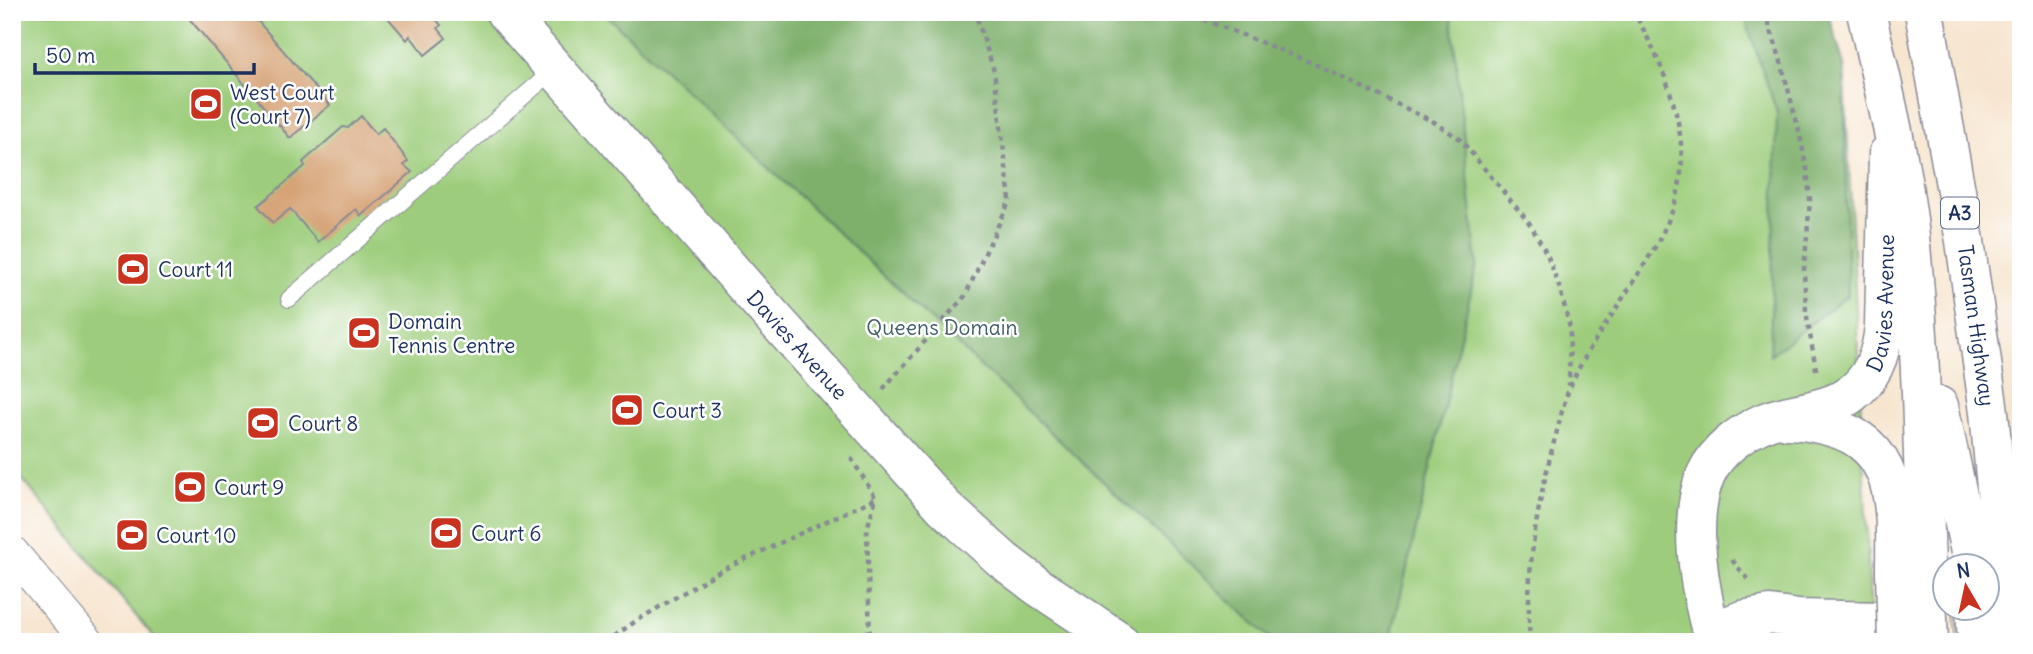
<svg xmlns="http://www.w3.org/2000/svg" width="2033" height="654" viewBox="0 0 2033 654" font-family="Delius,sans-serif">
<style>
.green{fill:#9dcd7c;stroke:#5c7e6d;stroke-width:2}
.forest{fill:#7eb06c;stroke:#4c7065;stroke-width:2}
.building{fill:#d6a376}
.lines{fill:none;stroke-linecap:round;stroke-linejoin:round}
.tertiary-tunnel{stroke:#cbc1b8;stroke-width:38;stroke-dasharray:38 19;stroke-linecap:butt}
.service-casing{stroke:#898a96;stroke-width:18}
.minor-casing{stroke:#898a96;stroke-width:34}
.tertiary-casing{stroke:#898a96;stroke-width:41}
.trunk-casing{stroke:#898a96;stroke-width:41}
.path{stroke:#898a96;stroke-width:4.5;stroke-dasharray:5 5;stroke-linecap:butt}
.service{stroke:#fff;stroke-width:16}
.minor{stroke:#fff;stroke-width:32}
.tertiary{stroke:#fff;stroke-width:38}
.trunk{stroke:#fff;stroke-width:38}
.tertiary-bridge-casing{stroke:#898a96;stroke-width:41;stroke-linecap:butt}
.trunk-bridge-casing{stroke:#898a96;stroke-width:41;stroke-linecap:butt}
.tertiary-bridge{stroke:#fff;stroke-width:38}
.trunk-bridge{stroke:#fff;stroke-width:38}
.labels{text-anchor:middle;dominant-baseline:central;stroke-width:5;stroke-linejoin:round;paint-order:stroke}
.shield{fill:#fff;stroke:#5f6d8e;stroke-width:2}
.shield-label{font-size:19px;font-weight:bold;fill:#1b2f5e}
.poi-label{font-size:21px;fill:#1b2f5e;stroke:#fff;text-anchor:start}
.street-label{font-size:21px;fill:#1b2f5e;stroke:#fff}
.park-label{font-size:21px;fill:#425e67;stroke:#fff}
</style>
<rect width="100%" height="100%" fill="#fff"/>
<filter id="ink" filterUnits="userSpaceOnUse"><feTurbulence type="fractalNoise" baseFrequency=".0143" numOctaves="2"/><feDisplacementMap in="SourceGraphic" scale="14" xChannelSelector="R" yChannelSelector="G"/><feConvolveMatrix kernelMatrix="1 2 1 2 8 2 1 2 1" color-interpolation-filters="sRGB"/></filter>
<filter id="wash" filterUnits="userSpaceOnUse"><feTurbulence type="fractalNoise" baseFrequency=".00686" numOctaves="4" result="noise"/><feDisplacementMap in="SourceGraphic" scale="28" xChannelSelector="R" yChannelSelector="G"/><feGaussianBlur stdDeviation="1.57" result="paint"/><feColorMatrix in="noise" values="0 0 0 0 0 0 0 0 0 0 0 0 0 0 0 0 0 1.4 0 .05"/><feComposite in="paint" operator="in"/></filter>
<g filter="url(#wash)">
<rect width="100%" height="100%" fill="#f7e5cf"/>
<path class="green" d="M 12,12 L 1824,12 L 1844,65 L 1872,642 L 158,642 L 12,467 Z"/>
<path class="forest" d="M 603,12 L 1451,12 L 1477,265 L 1392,633 L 1378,642 L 1274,642 Z
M 1743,12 L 1828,12 L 1844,65 L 1848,295 L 1770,355 L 1777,113 Z"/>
<g id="blocks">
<path class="building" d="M 191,12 L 250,12 L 330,105 L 290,138 L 187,16 Z
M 383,12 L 437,12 L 433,16 L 441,25 L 438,28 L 446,38 L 425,55 L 410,36 L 407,40 Z
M 361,116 L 376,134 L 383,128 L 408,161 L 404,165 L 412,172 L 361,216 L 356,209 L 318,242 L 290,209 L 273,223 L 258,206 L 305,166 L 303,162 L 343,127 L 348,128 Z
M 12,631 L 21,642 L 12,642 Z"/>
</g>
</g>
<g filter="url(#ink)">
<use href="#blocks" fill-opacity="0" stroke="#898a96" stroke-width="2"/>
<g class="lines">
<path class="tertiary-tunnel" d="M 1894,620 L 2008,611"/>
<defs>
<path id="service" d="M 289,299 L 554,70"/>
<path id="minor" d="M 12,552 L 88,642"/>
<g id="tertiary">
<path id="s1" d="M 505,12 L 752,294 L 944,507 L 1003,560 L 1037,586 L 1121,642"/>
<path d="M 1787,420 C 1802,420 1816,423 1831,427 C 1902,447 1895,513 1895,573"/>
<path d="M 1711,632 L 1742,620 L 1770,615 L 1798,619 L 1881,621"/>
<path id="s2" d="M 1714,642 C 1700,594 1686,521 1706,474 C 1717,450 1742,432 1765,422 C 1793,411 1827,412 1851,394 C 1874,377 1882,352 1884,325 L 1888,154"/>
</g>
<g id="trunk">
<path d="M 1866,12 C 1883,86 1902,161 1910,237 C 1922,348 1923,461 1926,572"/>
<path id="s3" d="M 1924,12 L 1965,241 L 1989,412 L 2003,564"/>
<path d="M 1939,406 L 1973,566"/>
</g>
</defs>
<use href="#service" class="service-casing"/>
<use href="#minor" class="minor-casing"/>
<use href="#tertiary" class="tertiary-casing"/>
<use href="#trunk" class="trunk-casing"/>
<path class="path" d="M 1185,12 L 1310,62 L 1434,122 L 1460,139 L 1530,224 L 1547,254 L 1560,289 L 1570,328 L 1569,386
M 1765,12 L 1780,58 L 1799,131 L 1807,170 L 1810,200 L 1804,270 L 1806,311 L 1817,375
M 883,389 L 965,296 L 1010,200 L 994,71 L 975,12
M 851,458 L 876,498 L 867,529 L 870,642
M 1732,560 L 1751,583
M 606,642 L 636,621 L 718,572 L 876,498
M 862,642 L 868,630
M 1530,642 C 1525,572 1537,505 1555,438 C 1560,421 1563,403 1570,387 C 1583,356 1603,329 1621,301 C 1640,271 1661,242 1673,209 C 1697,142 1666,70 1634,12"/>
<use href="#service" class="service"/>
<use href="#minor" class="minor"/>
<use href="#tertiary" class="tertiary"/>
<use href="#trunk" class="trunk"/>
<defs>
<path id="tertiary-bridge" d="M 1895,573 L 1897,642"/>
<path id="trunk-bridge" d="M 2003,564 L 2010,642
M 1926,572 L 1929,642
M 1975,608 L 1977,642"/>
</defs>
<use href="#tertiary-bridge" class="tertiary-bridge-casing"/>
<use href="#trunk-bridge" class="trunk-bridge-casing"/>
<use href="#tertiary-bridge" class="tertiary-bridge"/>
<use href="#trunk-bridge" class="trunk-bridge"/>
</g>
</g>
<defs>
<symbol id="stadium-square" viewBox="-11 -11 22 22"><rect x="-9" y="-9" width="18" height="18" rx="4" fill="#c8321e" stroke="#fff"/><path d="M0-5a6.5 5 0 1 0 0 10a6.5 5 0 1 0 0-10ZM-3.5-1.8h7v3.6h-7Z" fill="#fff"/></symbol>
</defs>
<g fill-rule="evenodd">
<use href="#stadium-square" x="187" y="85" width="38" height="38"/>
<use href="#stadium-square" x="114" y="250" width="38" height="38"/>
<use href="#stadium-square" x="345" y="314" width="38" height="38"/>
<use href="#stadium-square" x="608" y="391" width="38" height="38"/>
<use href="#stadium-square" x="244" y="404" width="38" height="38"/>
<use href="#stadium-square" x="171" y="468" width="38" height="38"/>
<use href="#stadium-square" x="427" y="514" width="38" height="38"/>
<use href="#stadium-square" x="113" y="516" width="38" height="38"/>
</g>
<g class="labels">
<rect class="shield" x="1941" y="197.5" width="38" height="31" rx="5"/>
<g class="shield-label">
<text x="1960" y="213">A3</text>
</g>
<g class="poi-label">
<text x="230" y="92">West Court<tspan x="230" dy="24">(Court 7)</tspan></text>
<text x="158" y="269">Court 11</text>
<text x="388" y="321">Domain<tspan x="388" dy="24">Tennis Centre</tspan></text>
<text x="652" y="410">Court 3</text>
<text x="288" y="423">Court 8</text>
<text x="214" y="487">Court 9</text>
<text x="471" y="533">Court 6</text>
<text x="156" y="535">Court 10</text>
</g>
<g class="street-label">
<text stroke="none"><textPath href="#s2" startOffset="443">Davies Avenue</textPath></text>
<text stroke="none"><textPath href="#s3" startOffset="318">Tasman Highway</textPath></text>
<text stroke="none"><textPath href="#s1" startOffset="443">Davies Avenue</textPath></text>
</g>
<g class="park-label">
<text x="942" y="327">Queens Domain</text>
</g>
</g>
<rect width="2033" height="654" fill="none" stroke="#fff" stroke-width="42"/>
<g transform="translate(1966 587) rotate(351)"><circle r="33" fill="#ffffff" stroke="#a4acbf" stroke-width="2"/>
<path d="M0-5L12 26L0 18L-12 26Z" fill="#c8321e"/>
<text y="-10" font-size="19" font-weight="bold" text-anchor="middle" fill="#1b2f5e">N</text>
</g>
<path d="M35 63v10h219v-10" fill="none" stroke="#1b2f5e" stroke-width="3.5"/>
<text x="46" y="63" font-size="21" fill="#1b2f5e" stroke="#ffffff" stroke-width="5" paint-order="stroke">50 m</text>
</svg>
